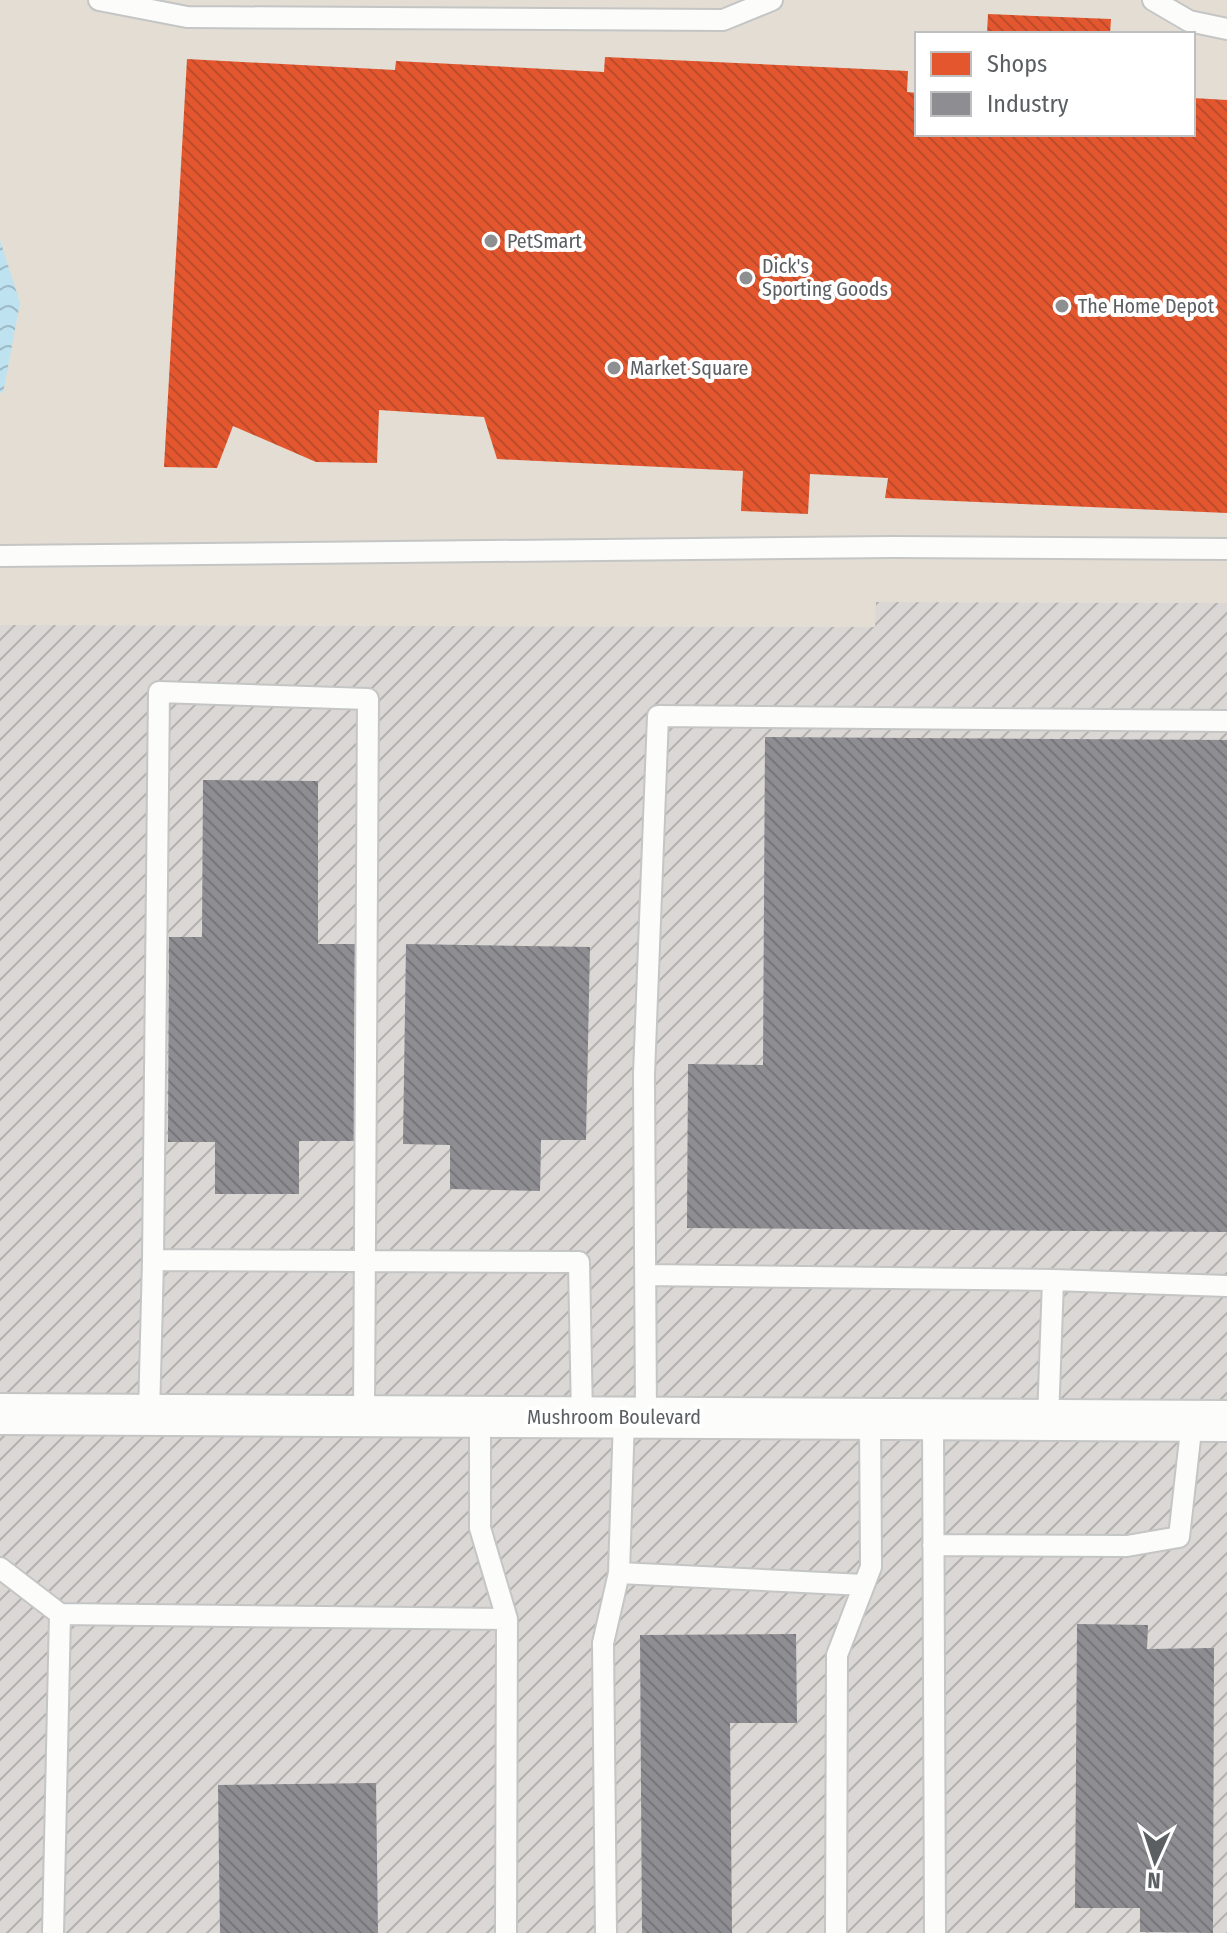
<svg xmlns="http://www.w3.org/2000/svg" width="1227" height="1933" viewBox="0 0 1227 1933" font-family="'Fira Sans Condensed',sans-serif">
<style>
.commercial{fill:#e3ddd3;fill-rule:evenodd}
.industrial{fill:url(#industrial-furrows)}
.water{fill:url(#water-waves)}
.shops{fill:url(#shops-back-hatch)}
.industry{fill:url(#industry-back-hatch)}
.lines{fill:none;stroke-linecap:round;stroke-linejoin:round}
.service-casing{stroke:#c4c5c5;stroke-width:24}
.minor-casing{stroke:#c4c5c5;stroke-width:44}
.service{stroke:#fcfcfb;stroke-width:20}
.minor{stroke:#fcfcfb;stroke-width:40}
.poi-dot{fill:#8d8f90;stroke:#fff;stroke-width:3}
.labels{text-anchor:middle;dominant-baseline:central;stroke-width:8;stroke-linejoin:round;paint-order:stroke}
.poi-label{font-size:20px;fill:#5b5f62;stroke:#fff;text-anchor:start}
.street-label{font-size:20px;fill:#5b5f62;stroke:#fff}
</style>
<defs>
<pattern id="industrial-furrows" width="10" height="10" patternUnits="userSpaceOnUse" patternTransform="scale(2)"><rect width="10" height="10" fill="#dad7d5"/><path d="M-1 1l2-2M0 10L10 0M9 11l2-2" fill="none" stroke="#b4b2b0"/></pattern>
<pattern id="water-waves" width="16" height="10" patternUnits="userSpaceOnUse" patternTransform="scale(2)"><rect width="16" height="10" fill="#bee2f0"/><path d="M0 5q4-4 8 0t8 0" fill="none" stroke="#9dbac6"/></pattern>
<pattern id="shops-back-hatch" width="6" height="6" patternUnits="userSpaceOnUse" patternTransform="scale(2)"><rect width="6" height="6" fill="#e4572e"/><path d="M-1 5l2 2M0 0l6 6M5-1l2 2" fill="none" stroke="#bc4b2b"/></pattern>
<pattern id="industry-back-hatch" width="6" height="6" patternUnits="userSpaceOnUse" patternTransform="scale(2)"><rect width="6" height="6" fill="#8d8d92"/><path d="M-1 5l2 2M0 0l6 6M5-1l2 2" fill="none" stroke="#76767b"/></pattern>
</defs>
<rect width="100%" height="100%" fill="#eae8e5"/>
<path class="commercial" d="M 0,0 L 1227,0 L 1227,603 L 877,602 L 876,627 L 0,625 ZM 917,34 L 1193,34 L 1193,134 L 917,134 Z"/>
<path class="industrial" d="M 876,602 L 1227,603 L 1227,1933 L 0,1933 L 0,625 L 875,627 Z"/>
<path class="water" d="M 0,240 L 20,303 L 3,393 L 0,392 Z"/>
<path class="shops" d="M 988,14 L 1111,19 L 1110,34 L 987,34 Z
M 605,57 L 908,71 L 907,92 L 917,93 L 917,134 L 1193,134 L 1193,98 L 1227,100 L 1227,513 L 885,498 L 888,478 L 810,474 L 808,514 L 741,511 L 743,471 L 497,459 L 484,417 L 379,410 L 377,463 L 316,462 L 233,426 L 217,468 L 164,467 L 187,59 L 395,70 L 396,61 L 604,72 Z"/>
<path class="industry" d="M 765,737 L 1227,740 L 1227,1232 L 687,1228 L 688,1064 L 763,1065 Z
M 203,780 L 318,781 L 318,944 L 355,944 L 354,1141 L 299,1141 L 299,1194 L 215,1194 L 215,1142 L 168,1142 L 169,937 L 202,937 Z
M 406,944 L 590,947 L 586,1140 L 541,1140 L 540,1191 L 450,1189 L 450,1145 L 403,1144 Z
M 1077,1624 L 1148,1625 L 1147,1649 L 1214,1648 L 1213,1933 L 1140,1932 L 1140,1908 L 1075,1908 Z
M 796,1634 L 797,1723 L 730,1723 L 732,1933 L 642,1933 L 640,1635 Z
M 376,1783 L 378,1933 L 220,1933 L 218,1785 Z"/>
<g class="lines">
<defs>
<path id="service" d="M 99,0 L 187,17 L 723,20 L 772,0
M 1153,0 L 1189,21 L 1227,29
M 0,556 L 893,547 L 1227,549
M 153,1260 L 159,692 L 368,699 L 364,1416
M 645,1275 L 1053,1280 L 1048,1420
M 1053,1280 L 1227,1286
M 149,1415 L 153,1260 L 579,1262 L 582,1417
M 480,1416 L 480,1528 L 507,1619 L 506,1933
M 646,1417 L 644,1074 L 658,716 L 1227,721
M 933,1419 L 935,1933
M 933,1545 L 1127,1546 L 1179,1537 L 1192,1421
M 0,1568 L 60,1614 L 53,1933
M 619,1573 L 864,1585
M 60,1614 L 507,1619
M 606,1933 L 603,1643 L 619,1573 L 624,1417
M 836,1933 L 837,1655 L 871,1567 L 870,1419"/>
<path id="minor" d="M 0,1414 L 1227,1421"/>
</defs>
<use href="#service" class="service-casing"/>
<use href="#minor" class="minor-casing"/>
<use href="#service" class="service"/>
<use href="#minor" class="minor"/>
</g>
<g class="poi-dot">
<circle cx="491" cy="241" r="8"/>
<circle cx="746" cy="278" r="8"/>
<circle cx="1062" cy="306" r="8"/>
<circle cx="614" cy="368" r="8"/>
</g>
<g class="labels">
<g class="poi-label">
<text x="507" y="241">PetSmart</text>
<text x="762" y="266">Dick's<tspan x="762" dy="23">Sporting Goods</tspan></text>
<text x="1078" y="306">The Home Depot</text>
<text x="630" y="368">Market Square</text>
</g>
<g class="street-label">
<text x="614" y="1417">Mushroom Boulevard</text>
</g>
</g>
<rect x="915" y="32" width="280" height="104" fill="#ffffff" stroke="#bdbfc0" stroke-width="2"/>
<rect x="931" y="52" width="40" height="24" fill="#e4572e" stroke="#bdbfc0" stroke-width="2"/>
<text x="987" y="72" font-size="24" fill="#5b5f62">Shops</text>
<rect x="931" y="92" width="40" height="24" fill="#8d8d92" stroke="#bdbfc0" stroke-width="2"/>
<text x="987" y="112" font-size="24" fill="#5b5f62">Industry</text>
<g transform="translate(1155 1861) rotate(183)" stroke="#ffffff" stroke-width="6" paint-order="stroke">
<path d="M0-6L14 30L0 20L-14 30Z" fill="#5b5f62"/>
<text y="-12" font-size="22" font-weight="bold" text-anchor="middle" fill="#5b5f62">N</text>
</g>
</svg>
